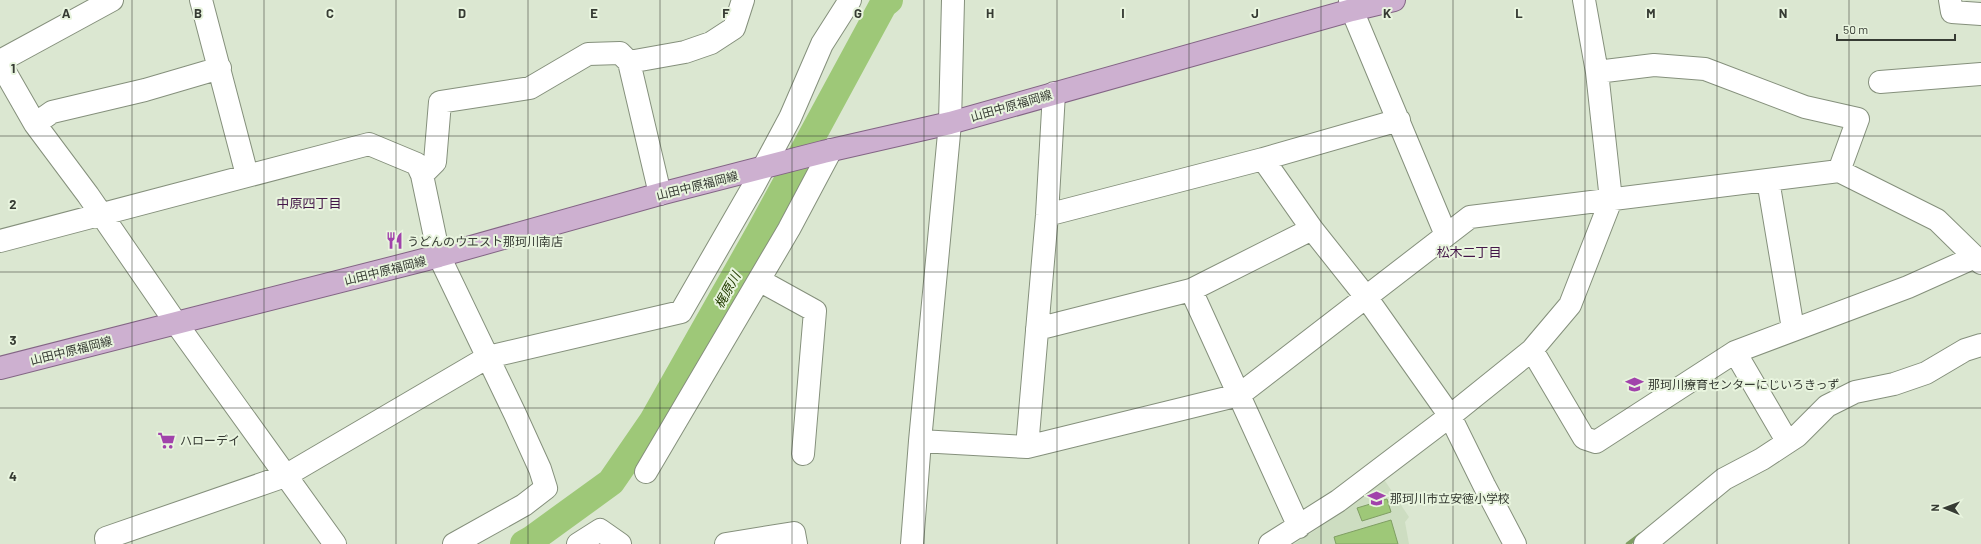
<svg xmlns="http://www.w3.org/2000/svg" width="1981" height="544" viewBox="0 0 1981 544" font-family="Barlow,'Noto Sans JP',sans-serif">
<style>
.built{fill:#cdddc1}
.water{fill:#9ec878;stroke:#7f9e63}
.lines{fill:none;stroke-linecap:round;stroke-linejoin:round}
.stream{stroke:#7f9e63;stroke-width:4.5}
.river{stroke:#9ec878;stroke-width:28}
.minor-casing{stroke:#85907c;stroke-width:24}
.major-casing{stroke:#836585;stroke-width:24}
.minor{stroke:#fff;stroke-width:22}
.major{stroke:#cdb0d0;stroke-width:22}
.grid{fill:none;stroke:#363b33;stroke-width:1;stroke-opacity:0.55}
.labels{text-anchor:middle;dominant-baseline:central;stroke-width:4;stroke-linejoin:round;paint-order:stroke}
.street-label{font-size:12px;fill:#363b33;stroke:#e8f4de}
.poi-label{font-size:12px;fill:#363b33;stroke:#e8f4de;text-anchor:start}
.neighbourhood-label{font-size:13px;fill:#431648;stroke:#e8f4de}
.water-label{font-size:13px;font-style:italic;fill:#223c00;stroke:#e8f4de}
.grid-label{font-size:13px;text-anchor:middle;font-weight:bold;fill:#363b33;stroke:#e8f4de;stroke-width:4;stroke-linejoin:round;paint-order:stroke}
</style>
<rect width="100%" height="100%" fill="#dbe7d1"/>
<path class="built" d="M 1383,478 L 1409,517 L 1405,522 L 1409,544 L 1294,544 L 1317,529 Z"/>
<path class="water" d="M 1387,499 L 1391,512 L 1362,521 L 1357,508 Z
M 1391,520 L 1398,544 L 1336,544 L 1334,537 Z"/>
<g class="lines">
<path class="stream" d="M 1628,544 L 1640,535"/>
<path class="river" d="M 524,544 L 531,540 L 611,482 L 653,421 L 760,232 L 883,5 L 889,0"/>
<defs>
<path id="minor" d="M 201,0 L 247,175
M 1350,0 L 1352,10 L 1446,235
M 1950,0 L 1952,12 L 1981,14
M 0,61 L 112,0
M 629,62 L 685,52 L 711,43 L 734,28 L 743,0
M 0,63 L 35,124 L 88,195 L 176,323 L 335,544
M 1597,72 L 1654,65 L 1705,69 L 1805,107 L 1858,119 L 1839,171
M 1880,82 L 1981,74
M 35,124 L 52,112 L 145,90 L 220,68
M 1263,159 L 1312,229 L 1366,297 L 1450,416 L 1484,485 L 1515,544
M 422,175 L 435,162 L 440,102 L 530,88 L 588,54 L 620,53 L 629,62 L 660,194
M 1768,180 L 1793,329
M 1047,215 L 1263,159 L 1399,120
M 0,241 L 369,144 L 417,164 L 422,175 L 439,256 L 515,414 L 540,469 L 546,488 L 524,505 L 454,544
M 759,280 L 815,311 L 803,454
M 1191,290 L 1299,527
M 1037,329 L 1191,290 L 1312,229
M 1532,350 L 1584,438 L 1596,442 L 1735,352 L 1908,287 L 1975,257
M 1735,352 L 1787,441
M 920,441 L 1027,447 L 1239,395 L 1470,217 L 1839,171 L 1937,220 L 1981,263
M 1027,447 L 1047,215 L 1054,93
M 646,472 L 789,229 L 831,150
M 107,544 L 106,538 L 285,476 L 488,357 L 681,312 L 753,187 L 790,118 L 822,44 L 850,0
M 578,544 L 600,530 L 620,544
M 726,544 L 794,533 L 796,544
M 912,544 L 920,441 L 950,123 L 953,0
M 1270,544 L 1338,501 L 1450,416 L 1532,350 L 1570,305 L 1611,200 L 1597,72 L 1584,0
M 1645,544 L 1724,479 L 1762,459 L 1797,436 L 1827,406 L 1855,392 L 1894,384 L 1926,373 L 1965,350 L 1981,345"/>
<path id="major" d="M 0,368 L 439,256 L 660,194 L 823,152 L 950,123 L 1352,10 L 1394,0"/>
</defs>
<use href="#minor" class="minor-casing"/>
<use href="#major" class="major-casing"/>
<use href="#minor" class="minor"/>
<use href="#major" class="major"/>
</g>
<path class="grid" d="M 132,0 L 132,544M 264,0 L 264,544M 396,0 L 396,544M 528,0 L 528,544M 660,0 L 660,544M 792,0 L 792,544M 924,0 L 924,544M 1057,0 L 1057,544M 1189,0 L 1189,544M 1321,0 L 1321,544M 1453,0 L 1453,544M 1585,0 L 1585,544M 1717,0 L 1717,544M 1849,0 L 1849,544M 0,136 L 1981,136M 0,272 L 1981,272M 0,408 L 1981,408"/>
<defs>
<symbol id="restaurant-bare" viewBox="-9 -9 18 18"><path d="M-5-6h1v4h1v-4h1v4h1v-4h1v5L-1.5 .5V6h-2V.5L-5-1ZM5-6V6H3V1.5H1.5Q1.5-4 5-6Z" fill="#a142ab" stroke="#e8f4de" stroke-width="2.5" paint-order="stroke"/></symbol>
<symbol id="school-bare" viewBox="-9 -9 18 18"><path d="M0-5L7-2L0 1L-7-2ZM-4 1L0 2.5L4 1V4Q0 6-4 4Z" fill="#a142ab" stroke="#e8f4de" stroke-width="2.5" paint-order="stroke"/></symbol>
<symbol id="supermarket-bare" viewBox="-9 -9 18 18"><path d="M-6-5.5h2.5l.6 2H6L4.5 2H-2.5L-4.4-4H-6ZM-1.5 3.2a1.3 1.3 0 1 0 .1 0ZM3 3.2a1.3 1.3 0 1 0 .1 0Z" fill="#a142ab" stroke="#e8f4de" stroke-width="2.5" paint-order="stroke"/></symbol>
</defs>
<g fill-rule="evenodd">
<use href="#restaurant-bare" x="382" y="228" width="25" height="25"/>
<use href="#school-bare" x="1622" y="372" width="25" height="25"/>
<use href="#supermarket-bare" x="154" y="428" width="25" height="25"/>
<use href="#school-bare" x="1364" y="486" width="25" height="25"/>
</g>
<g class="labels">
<g class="street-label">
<text transform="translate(1011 105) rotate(-16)">山田中原福岡線</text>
<text transform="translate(697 185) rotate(-14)">山田中原福岡線</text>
<text transform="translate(385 270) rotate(-14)">山田中原福岡線</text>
<text transform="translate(71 350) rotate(-14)">山田中原福岡線</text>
</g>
<g class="poi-label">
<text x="407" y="241">うどんのウエスト那珂川南店</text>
<text x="1648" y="384">那珂川療育センターにじいろきっず</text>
<text x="180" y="440">ハローデイ</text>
<text x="1390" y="498">那珂川市立安徳小学校</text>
</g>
<g class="neighbourhood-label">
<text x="309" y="203">中原四丁目</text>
<text x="1469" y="252">松木二丁目</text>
</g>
<g class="water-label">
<text transform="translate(727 290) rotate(-61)">梶原川</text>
</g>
</g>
<g class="grid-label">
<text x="66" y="18">A</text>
<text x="198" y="18">B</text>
<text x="330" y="18">C</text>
<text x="462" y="18">D</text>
<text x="594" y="18">E</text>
<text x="726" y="18">F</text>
<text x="858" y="18">G</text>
<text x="990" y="18">H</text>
<text x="1123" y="18">I</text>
<text x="1255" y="18">J</text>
<text x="1387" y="18">K</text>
<text x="1519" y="18">L</text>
<text x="1651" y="18">M</text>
<text x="1783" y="18">N</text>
<text x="13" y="73">1</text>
<text x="13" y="209">2</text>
<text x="13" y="345">3</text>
<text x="13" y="481">4</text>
</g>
<g transform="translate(1945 508) rotate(271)" stroke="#e8f4de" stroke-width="3" paint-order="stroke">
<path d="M0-3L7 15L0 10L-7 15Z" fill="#363b33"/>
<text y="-6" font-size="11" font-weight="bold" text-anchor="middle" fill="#363b33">N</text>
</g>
<path d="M1837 34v6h118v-6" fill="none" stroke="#363b33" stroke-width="2"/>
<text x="1843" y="34" font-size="12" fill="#363b33" stroke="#e8f4de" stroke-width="3" paint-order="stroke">50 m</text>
</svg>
